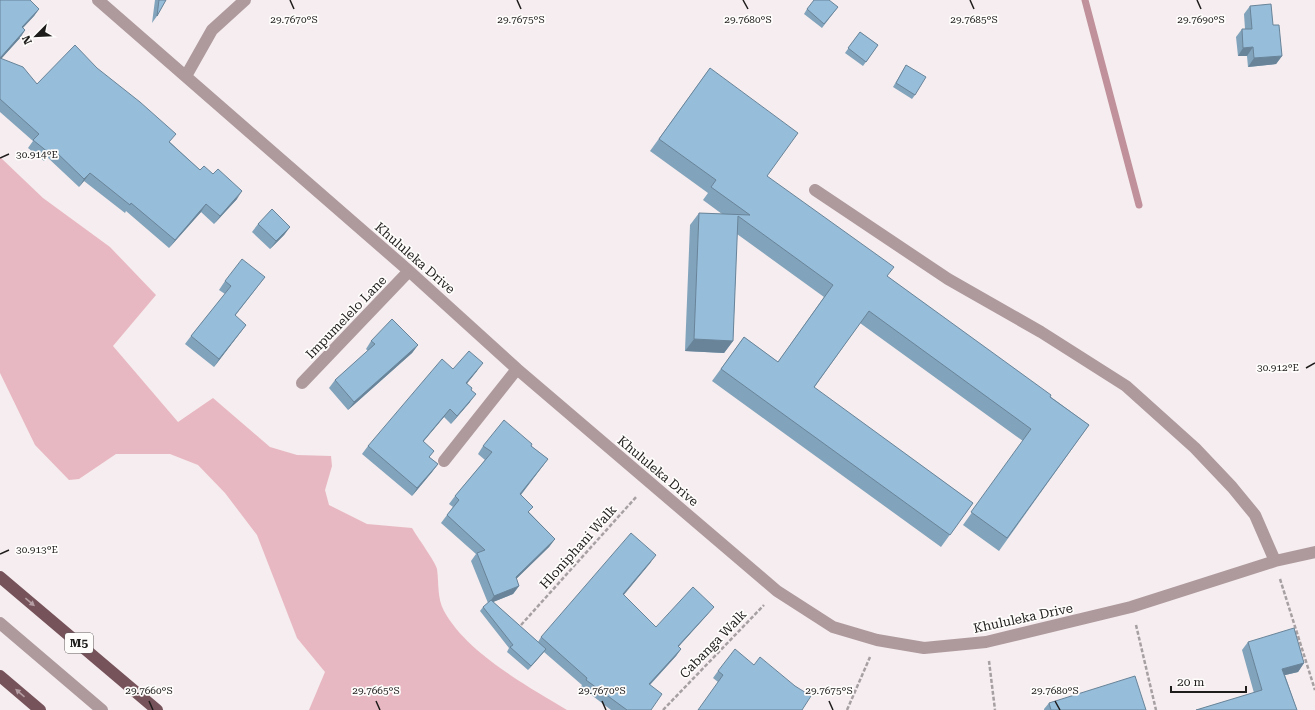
<svg xmlns="http://www.w3.org/2000/svg" width="1315" height="710" viewBox="0 0 1315 710" font-family="'Roboto Serif',serif">
<style>
.green{fill:#e8b8c2}
.lines{fill:none;stroke-linecap:round;stroke-linejoin:round}
.stream{stroke:#c0919b;stroke-width:7}
.path{stroke:#a7a0a2;stroke-width:2.5;stroke-dasharray:4 2;stroke-linecap:butt}
.minor{stroke:#ae999d;stroke-width:12}
.major{stroke:#76525a;stroke-width:12}
.wall{fill:#81a3bb}
.shaded-wall{fill:#698499}
.building{fill:#96bdda;stroke:#698499}
.oneway{fill:#b49ea3}
.ticks{fill:none;stroke:#1f1c1c;stroke-width:1.5}
.labels{text-anchor:middle;dominant-baseline:central;stroke-width:3.5;stroke-linejoin:round;paint-order:stroke}
.shield{fill:#fffcfc;stroke:#625f5f;stroke-width:1}
.shield-label{font-size:12px;font-weight:bold;fill:#1f1c1c}
.street-label{font-size:13px;fill:#1f1c1c;stroke:#fffcfc}
.ticks-label{font-size:10px;text-anchor:middle;fill:#1f1c1c;stroke:#fffcfc;stroke-width:3.5;stroke-linejoin:round;paint-order:stroke}
</style>
<rect width="100%" height="100%" fill="#f5edef"/>
<path class="green" d="M 0,157 L 43,198 L 110,247 L 156,295 L 113,346 L 178,422 L 213,398 L 270,447 L 297,455 L 331,456 L 332,466 L 325,490 L 329,505 L 367,524 L 412,528 C 417,537 435,561 437,569 C 439,583 437,598 444,611 C 467,653 527,686 567,710 L 309,710 L 325,672 L 297,638 L 257,535 L 225,493 L 198,465 L 170,454 L 116,454 L 79,479 L 69,480 L 35,445 L 0,373 Z"/>
<g class="lines">
<path class="stream" d="M 1085,0 L 1139,205"/>
<path class="path" d="M 1280,579 L 1315,690
M 521,625 L 637,496
M 1136,625 L 1156,710
M 989,661 L 995,710
M 663,710 L 764,605
M 847,710 L 870,657"/>
<path class="minor" d="M 98,0 L 409,271 L 517,369 L 777,591 L 833,627 L 877,640 L 924,648 L 986,642 L 1131,607 L 1275,561 L 1315,552
M 186,76 L 212,30 L 245,0
M 815,190 L 948,279 L 1041,332 L 1126,386 L 1195,448 L 1232,487 L 1255,515 L 1275,561
M 302,383 L 409,271
M 444,461 L 517,369
M 0,623 L 102,710"/>
<path class="major" d="M 0,577 L 157,710
M 0,676 L 40,710"/>
</g>
<path class="wall" d="M 0,0 L 39,9 L 34,16 L 23,28 L 25,30 L 20,38 L 1,59 L 37,84 L 170,142 L 200,170 L 237,199 L 214,224 L 201,212 L 169,248 L 126,211 L 125,213 L 84,181 L 79,187 L 47,157 L 44,161 L 28,148 L 33,141 L 0,112 Z
M 155,0 L 166,0 L 157,16 L 152,23 Z
M 1250,6 L 1273,25 L 1282,56 L 1276,64 L 1248,67 L 1247,56 L 1238,56 L 1236,37 L 1242,29 L 1245,29 L 1244,14 Z
M 838,7 L 822,28 L 804,14 L 807,9 Z
M 860,32 L 878,45 L 863,66 L 845,53 Z
M 906,65 L 915,95 L 912,99 L 893,87 Z
M 710,68 L 767,176 L 887,276 L 1089,425 L 999,551 L 963,525 L 1023,441 L 860,323 L 814,388 L 973,503 L 941,547 L 712,381 L 744,337 L 778,362 L 824,297 L 737,234 L 733,341 L 724,353 L 685,351 L 690,225 L 699,213 L 722,214 L 703,200 L 708,193 L 650,151 Z
M 258,224 L 290,227 L 284,235 L 270,249 L 252,232 Z
M 265,277 L 235,316 L 246,325 L 214,367 L 185,344 L 191,336 L 225,294 L 219,290 L 225,281 Z
M 371,341 L 418,345 L 412,353 L 348,410 L 329,388 L 335,380 L 368,351 L 366,349 Z
M 453,369 L 477,371 L 467,383 L 471,390 L 470,402 L 451,424 L 444,417 L 423,442 L 434,451 L 429,457 L 438,464 L 432,472 L 412,496 L 362,454 L 368,446 Z
M 483,446 L 531,446 L 548,459 L 521,495 L 529,512 L 555,539 L 549,547 L 516,579 L 519,586 L 513,594 L 493,602 L 538,642 L 541,637 L 651,562 L 623,595 L 656,627 L 708,614 L 678,647 L 681,649 L 676,656 L 650,685 L 651,710 L 611,710 L 581,687 L 582,685 L 544,652 L 528,670 L 507,652 L 509,648 L 480,611 L 483,607 L 488,603 L 471,561 L 476,554 L 441,523 L 453,507 L 449,504 L 455,496 L 485,460 L 478,454 Z
M 1248,642 L 1304,663 L 1298,672 L 1285,675 L 1297,710 L 1196,710 L 1254,693 L 1242,650 Z
M 718,671 L 802,710 L 718,682 L 713,678 Z
M 1049,703 L 1145,710 L 1044,710 L 1044,709 Z"/>
<path class="shaded-wall" d="M 39,9 L 34,16 L 16,35 L 22,27 Z
M 25,30 L 20,38 L 0,60 L 0,58 Z
M 1253,47 L 1247,56 L 1238,56 L 1243,48 Z
M 1282,56 L 1276,64 L 1248,67 L 1254,58 Z
M 90,173 L 84,181 L 79,187 L 84,179 Z
M 242,191 L 237,199 L 214,224 L 220,216 Z
M 206,204 L 201,212 L 169,248 L 175,240 Z
M 290,227 L 284,235 L 270,249 L 276,241 Z
M 246,325 L 240,333 L 214,367 L 219,359 Z
M 694,339 L 733,341 L 724,353 L 685,351 Z
M 418,345 L 412,353 L 348,410 L 354,402 Z
M 483,363 L 477,371 L 461,391 L 466,383 Z
M 476,394 L 470,402 L 451,424 L 457,416 Z
M 450,409 L 444,417 L 417,449 L 423,441 Z
M 548,459 L 542,467 L 515,502 L 520,494 Z
M 438,464 L 432,472 L 412,496 L 417,488 Z
M 555,539 L 549,547 L 510,585 L 516,577 Z
M 656,555 L 651,562 L 618,602 L 623,594 Z
M 519,586 L 513,594 L 488,604 L 494,596 Z
M 714,607 L 708,614 L 672,654 L 678,646 Z
M 546,649 L 543,653 L 528,670 L 531,666 Z
M 681,649 L 676,656 L 643,692 L 649,684 Z
M 1304,663 L 1298,672 L 1277,677 L 1282,669 Z"/>
<path class="building" d="M 0,0 L 30,0 L 39,9 L 22,27 L 25,30 L 0,58 Z
M 159,0 L 166,0 L 157,16 Z
M 814,0 L 829,0 L 838,7 L 824,24 L 807,9 Z
M 1271,4 L 1273,25 L 1279,25 L 1282,56 L 1254,58 L 1253,47 L 1243,48 L 1242,29 L 1252,29 L 1250,6 Z
M 860,32 L 878,45 L 866,62 L 848,48 Z
M 75,45 L 97,68 L 140,102 L 176,134 L 169,142 L 200,170 L 204,166 L 213,174 L 218,169 L 242,191 L 220,216 L 206,204 L 175,240 L 131,203 L 130,205 L 90,173 L 84,179 L 53,149 L 49,153 L 33,140 L 39,134 L 0,99 L 0,58 L 23,67 L 37,84 Z
M 906,65 L 926,77 L 915,95 L 896,83 Z
M 710,68 L 798,133 L 767,176 L 894,267 L 887,276 L 1051,395 L 1050,397 L 1089,425 L 1007,538 L 971,512 L 1031,429 L 869,311 L 814,387 L 973,503 L 950,535 L 721,369 L 744,337 L 778,362 L 833,285 L 738,216 L 733,341 L 694,339 L 699,213 L 750,215 L 711,187 L 716,180 L 659,139 Z
M 272,209 L 290,227 L 276,241 L 258,224 Z
M 242,259 L 265,277 L 235,315 L 246,325 L 219,359 L 191,336 L 231,286 L 225,281 Z
M 392,319 L 418,345 L 354,402 L 335,380 L 375,344 L 371,341 Z
M 469,351 L 483,363 L 466,383 L 472,388 L 471,390 L 476,394 L 457,416 L 450,409 L 423,441 L 434,451 L 429,457 L 438,464 L 417,488 L 368,446 L 442,359 L 453,369 Z
M 504,420 L 532,444 L 531,446 L 548,459 L 520,494 L 533,507 L 528,512 L 555,539 L 516,577 L 519,586 L 494,596 L 477,553 L 485,550 L 447,515 L 459,500 L 455,496 L 492,452 L 483,446 Z
M 631,533 L 656,555 L 623,594 L 656,627 L 693,587 L 714,607 L 678,646 L 681,649 L 649,684 L 662,694 L 651,710 L 627,710 L 586,680 L 587,678 L 541,637 Z
M 491,600 L 546,649 L 531,666 L 510,647 L 513,645 L 483,607 Z
M 1294,628 L 1304,663 L 1282,669 L 1297,710 L 1196,710 L 1262,690 L 1248,642 Z
M 735,649 L 754,665 L 760,657 L 795,686 L 811,696 L 802,710 L 698,710 L 723,675 L 718,671 Z
M 1135,676 L 1146,710 L 1051,710 L 1049,703 Z"/>
<defs><path id="oneway-solid" d="M-6-.8H1V-3.2L6.5 0L1 3.2V.8H-6Z"/></defs>
<g class="oneway">
<use href="#oneway-solid" transform="translate(30 602) rotate(40)"/>
<use href="#oneway-solid" transform="translate(20 693) rotate(-139)"/>
</g>
<path class="ticks" d="M 290,0 L 294,9M 517,0 L 521,9M 743,0 L 748,9M 970,0 L 974,9M 1197,0 L 1201,9M 0,158 L 9,154M 1306,368 L 1315,363M 0,554 L 9,550M 149,701 L 153,710M 376,701 L 380,710M 602,701 L 606,710M 829,701 L 833,710M 1055,701 L 1060,710"/>
<g class="labels">
<rect class="shield" x="65" y="633" width="28" height="20" rx="3"/>
<g class="shield-label">
<text x="79" y="643">M5</text>
</g>
<g class="street-label">
<text transform="translate(415 258) rotate(41)">Khululeka Drive</text>
<text transform="translate(346 317) rotate(-46)">Impumelelo Lane</text>
<text transform="translate(658 471) rotate(40)">Khululeka Drive</text>
<text transform="translate(578 547) rotate(-48)">Hloniphani Walk</text>
<text transform="translate(1023 618) rotate(-12)">Khululeka Drive</text>
<text transform="translate(713 644) rotate(-46)">Cabanga Walk</text>
</g>
</g>
<g class="ticks-label">
<text x="294" y="23">29.7670°S</text>
<text x="521" y="23">29.7675°S</text>
<text x="748" y="23">29.7680°S</text>
<text x="974" y="23">29.7685°S</text>
<text x="1201" y="23">29.7690°S</text>
<text x="37" y="158">30.914°E</text>
<text x="1278" y="371">30.912°E</text>
<text x="37" y="553">30.913°E</text>
<text x="149" y="694">29.7660°S</text>
<text x="376" y="694">29.7665°S</text>
<text x="602" y="694">29.7670°S</text>
<text x="829" y="694">29.7675°S</text>
<text x="1055" y="694">29.7680°S</text>
</g>
<g transform="translate(36 36) rotate(246)" stroke="#fffcfc" stroke-width="3" paint-order="stroke">
<path d="M0-3L7 15L0 10L-7 15Z" fill="#1f1c1c"/>
<text y="-6" font-size="11" font-weight="bold" text-anchor="middle" fill="#1f1c1c">N</text>
</g>
<path d="M1171 686v6h75v-6" fill="none" stroke="#1f1c1c" stroke-width="2"/>
<text x="1177" y="686" font-size="12" fill="#1f1c1c" stroke="#fffcfc" stroke-width="3" paint-order="stroke">20 m</text>
</svg>
